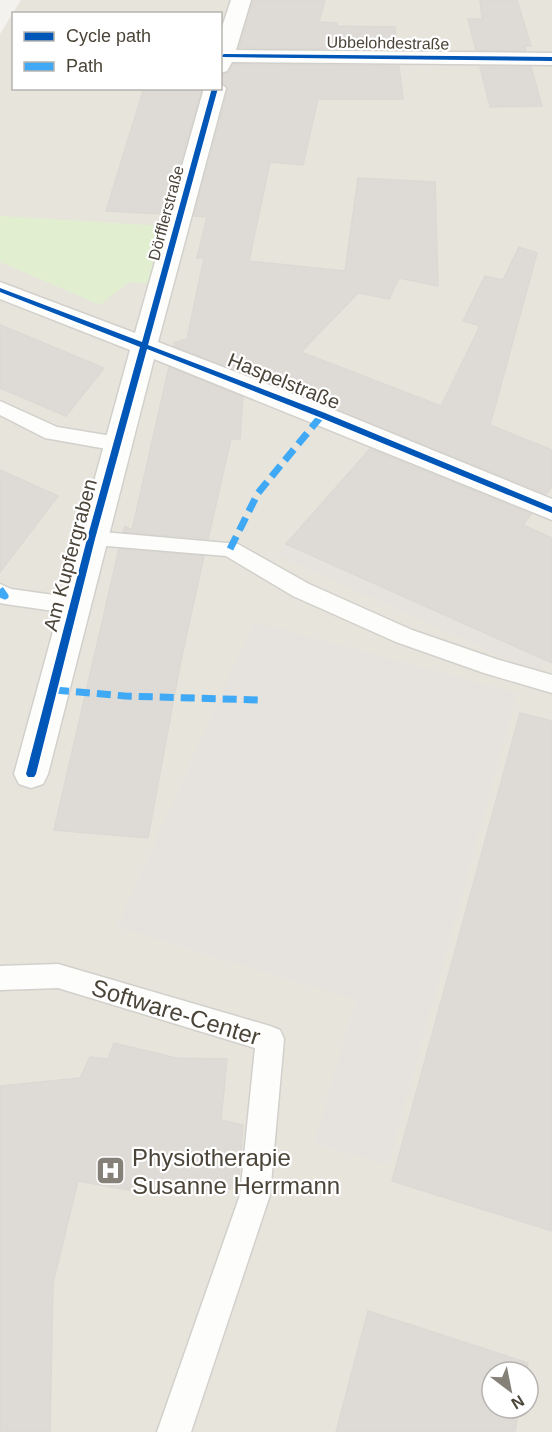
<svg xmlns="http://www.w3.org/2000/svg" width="552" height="1432" viewBox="0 0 552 1432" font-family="Helvetica,sans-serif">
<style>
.residential{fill:#e7e4dc;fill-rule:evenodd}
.green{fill:#e1eecf}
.parking{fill:#e6e3df}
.building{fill:#dedbd6;stroke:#dcd9d4;stroke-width:1.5}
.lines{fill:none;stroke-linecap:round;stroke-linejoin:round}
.service-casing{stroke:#d2d0cb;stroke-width:3}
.minor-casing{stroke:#d2d0cb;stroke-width:3}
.service{fill:#fdfdfc;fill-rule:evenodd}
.minor{fill:#fdfdfc;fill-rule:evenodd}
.quiet{stroke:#3fa9f5;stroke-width:7;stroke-dasharray:14 7;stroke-linecap:butt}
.cycleway-casing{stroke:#fff;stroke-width:4}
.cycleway{fill:#0057b8;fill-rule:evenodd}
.labels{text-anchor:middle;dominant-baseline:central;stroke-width:4.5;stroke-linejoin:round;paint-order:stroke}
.far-street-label{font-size:16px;fill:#4b4439;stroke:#fff}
.street-label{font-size:20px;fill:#4b4439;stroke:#fff}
.near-street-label{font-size:24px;fill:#4b4439;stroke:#fff}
.near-poi-label{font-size:24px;fill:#4b4439;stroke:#fff;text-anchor:start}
</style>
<rect width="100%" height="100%" fill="#f4f2ee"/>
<path class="residential" d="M 21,0 L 552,0 L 552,1432 L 0,1432 L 0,34 ZM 14,14 L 220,14 L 220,88 L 14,88 ZM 492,1372 L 528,1372 L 528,1408 L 492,1408 Z"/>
<path class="green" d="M 0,216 L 166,226 L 150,284 L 129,282 L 100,305 L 0,262 Z"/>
<path class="parking" d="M 286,544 L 546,660 L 538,673 L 277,555 Z
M 254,622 L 517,693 L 388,1165 L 314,1143 L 356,1000 L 117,927 Z"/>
<path class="building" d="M 253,0 L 325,0 L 319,22 L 337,23 L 337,26 L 395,27 L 397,49 L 239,48 Z
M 480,0 L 517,0 L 531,46 L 525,46 L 526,51 L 476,50 L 468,19 L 482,19 Z
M 233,64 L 399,66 L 403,99 L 318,99 L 303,165 L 270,162 L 249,261 L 345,271 L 358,178 L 435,182 L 438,286 L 399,278 L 389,299 L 358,293 L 301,352 L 441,406 L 480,326 L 463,321 L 485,276 L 503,280 L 519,247 L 537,253 L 490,425 L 552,450 L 552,486 L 546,494 L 174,346 L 174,343 L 187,339 L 204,258 L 197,258 L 207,217 L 194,216 L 228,89 L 220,81 L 220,75 L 229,72 Z
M 480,67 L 531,67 L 542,106 L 490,107 Z
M 144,88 L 202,88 L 166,214 L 106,211 Z
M 0,325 L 104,368 L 66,416 L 0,388 Z
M 169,367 L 243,397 L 240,439 L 231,439 L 208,539 L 123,532 L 125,526 L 132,530 Z
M 370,449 L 531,514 L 523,525 L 552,538 L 552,663 L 286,544 Z
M 0,470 L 58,496 L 0,572 Z
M 119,549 L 204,556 L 180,665 L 148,838 L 54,830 Z
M 520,713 L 552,721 L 552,1231 L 392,1181 Z
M 114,1043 L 176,1058 L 227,1059 L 221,1120 L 243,1125 L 238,1188 L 156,1195 L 78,1181 L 53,1283 L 50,1432 L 0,1432 L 0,1086 L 80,1078 L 90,1057 L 108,1059 Z
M 368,1311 L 528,1363 L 526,1372 L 492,1372 L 492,1408 L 519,1408 L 515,1432 L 336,1432 Z"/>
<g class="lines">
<defs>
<path id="service" d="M 0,401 L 57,427 L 118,437 L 125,439 L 128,444 L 125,449 L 118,451 L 45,438 L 0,415 Z
M 91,531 L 238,544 L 309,584 L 412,630 L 496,659 L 552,675 L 552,693 L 484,673 L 396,642 L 293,596 L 226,556 L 83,544 L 80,539 L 83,534 Z
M 0,584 L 11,589 L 75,598 L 83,600 L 86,606 L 83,612 L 75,614 L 5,604 L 0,603 Z
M 58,964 L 270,1026 L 280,1030 L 284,1039 L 270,1195 L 191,1432 L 157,1432 L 240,1195 L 255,1048 L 58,988 L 0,990 L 0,966 Z"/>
<path id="minor" d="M 231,0 L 251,0 L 236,50 L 552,53 L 552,65 L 232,62 L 227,71 L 220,73 L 220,33 Z
M 220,83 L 226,88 L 158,342 L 332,409 L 552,499 L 552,520 L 154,359 L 48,774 L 43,784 L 31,788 L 19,784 L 14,774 L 130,350 L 0,299 L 0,282 L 135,333 L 204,88 L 220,88 Z"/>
</defs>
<use href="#service" class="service-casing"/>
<use href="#minor" class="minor-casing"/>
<use href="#service" class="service"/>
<use href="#minor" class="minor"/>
<path class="quiet" d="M 230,549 L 258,493 L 322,415
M 0,589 L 5,596 L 0,594
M 55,690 L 125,696 L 260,700"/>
<defs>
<path id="cycleway" d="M 224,54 L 552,57 L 552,61 L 222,57 L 222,55 Z
M 212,88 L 218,88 L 148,345 L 325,413 L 552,507 L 552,513 L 319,417 L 147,349 L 95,539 L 36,774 L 34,777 L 28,777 L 26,774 L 87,539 L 140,347 L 0,292 L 0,288 L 142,342 Z"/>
</defs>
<use href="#cycleway" class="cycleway-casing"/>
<use href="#cycleway" class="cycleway"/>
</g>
<defs>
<symbol id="hospital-square" viewBox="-11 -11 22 22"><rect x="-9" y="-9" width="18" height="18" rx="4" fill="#868178" stroke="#fff"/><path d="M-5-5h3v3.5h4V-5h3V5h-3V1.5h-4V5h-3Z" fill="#fff"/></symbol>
</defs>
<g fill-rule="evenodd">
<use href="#hospital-square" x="94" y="1154" width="33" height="33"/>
</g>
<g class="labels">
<g class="far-street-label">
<text transform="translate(388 43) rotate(1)">Ubbelohdestraße</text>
<text transform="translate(166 213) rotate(-75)">Dörfflerstraße</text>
</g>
<g class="street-label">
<text transform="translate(284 381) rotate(22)">Haspelstraße</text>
<text transform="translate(70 555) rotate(-75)">Am Kupfergraben</text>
</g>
<g class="near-street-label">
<text transform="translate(176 1012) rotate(17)">Software-Center</text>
</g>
<g class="near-poi-label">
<text x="132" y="1157">Physiotherapie<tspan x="132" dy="28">Susanne Herrmann</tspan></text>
</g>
</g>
<rect x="12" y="12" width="210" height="78" fill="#ffffff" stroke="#b7b4b0" stroke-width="1.5"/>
<rect x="24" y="32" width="30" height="9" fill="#0057b8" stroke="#b7b4b0" stroke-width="1.5"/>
<text x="66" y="42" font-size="18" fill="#4b4439">Cycle path</text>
<rect x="24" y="62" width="30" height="9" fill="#3fa9f5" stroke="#b7b4b0" stroke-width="1.5"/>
<text x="66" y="72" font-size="18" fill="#4b4439">Path</text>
<g transform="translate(510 1390) rotate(148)"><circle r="28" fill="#ffffff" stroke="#b7b4b0" stroke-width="1.5"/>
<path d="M0-4.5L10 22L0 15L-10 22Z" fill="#868178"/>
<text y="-9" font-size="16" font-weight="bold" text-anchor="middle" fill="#4b4439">N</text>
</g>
</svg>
